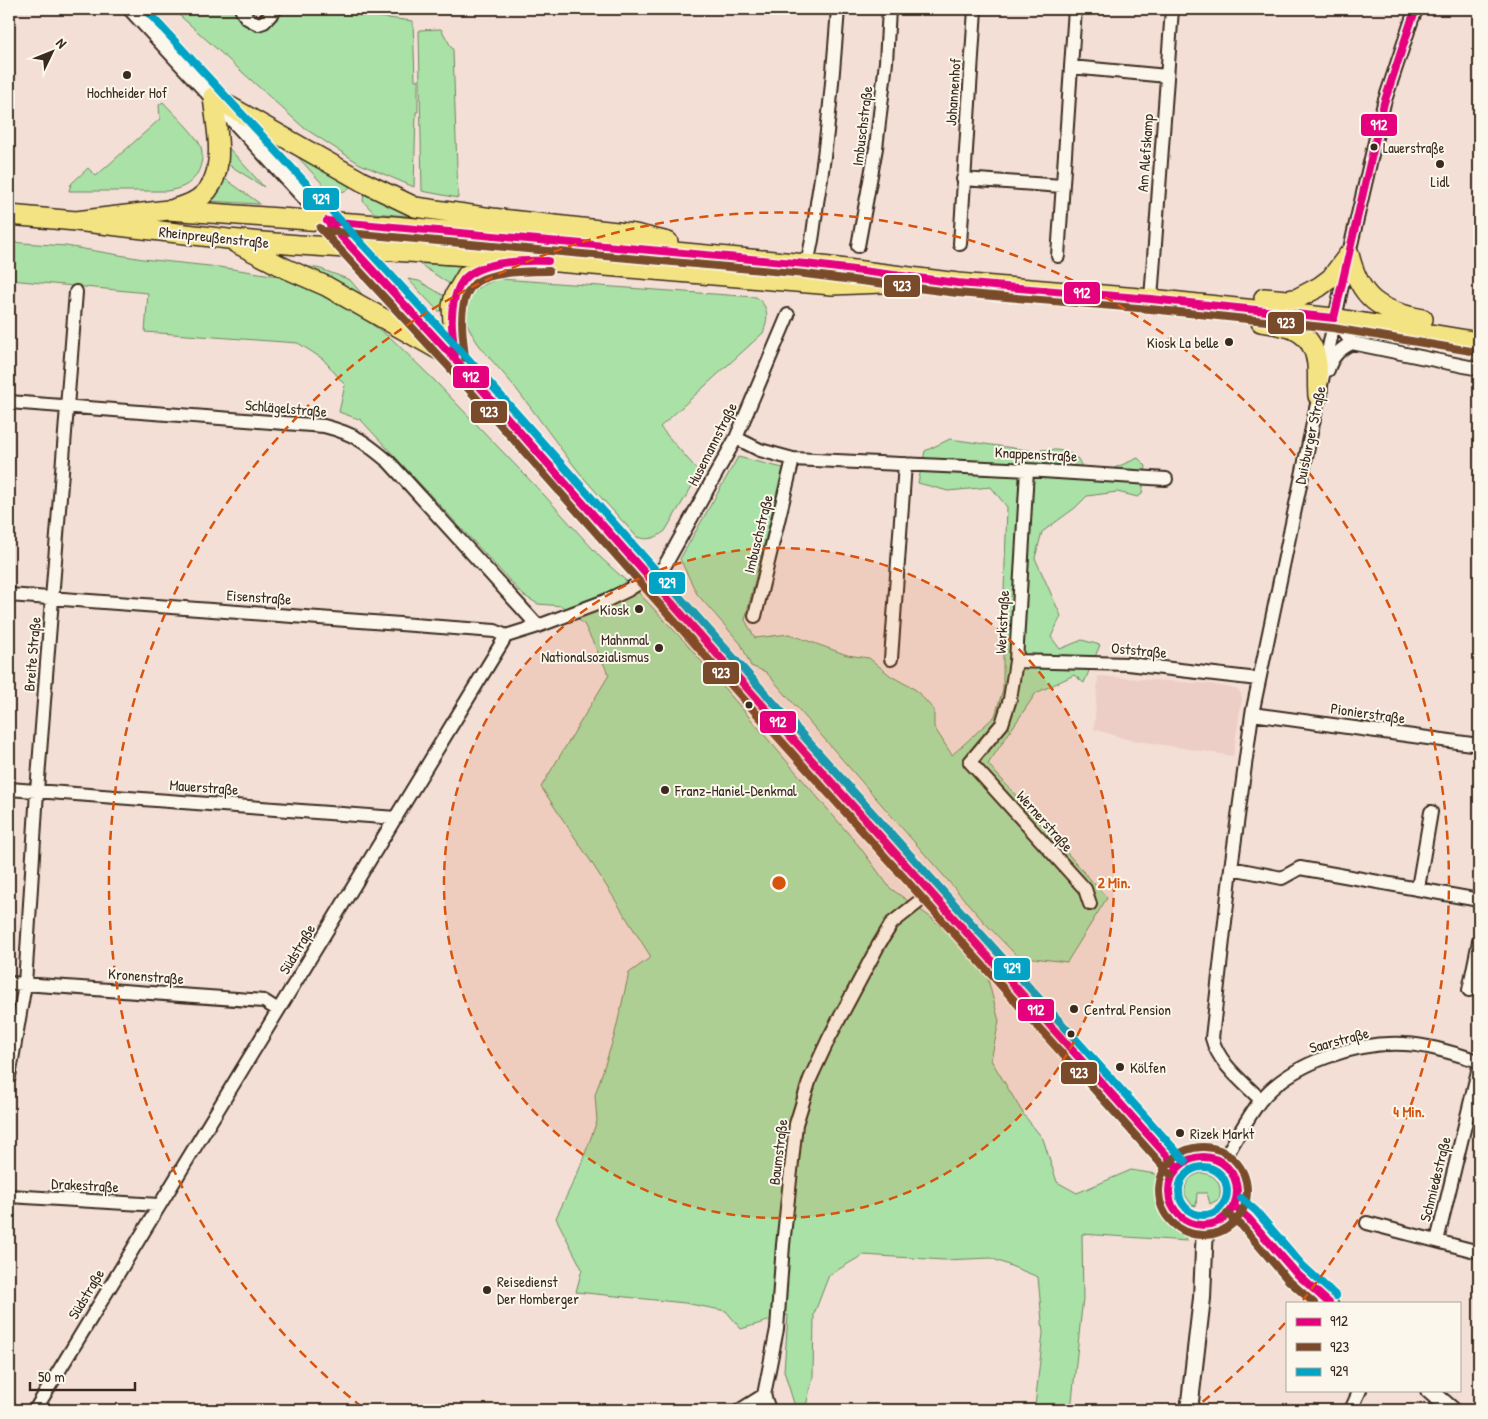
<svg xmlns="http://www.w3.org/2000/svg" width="1488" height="1419" viewBox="0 0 1488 1419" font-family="'Patrick Hand',sans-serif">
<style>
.built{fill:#edcec6}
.green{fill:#a9e1a6;stroke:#728662}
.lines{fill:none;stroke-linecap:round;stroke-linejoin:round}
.street-casing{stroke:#3b2a1e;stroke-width:16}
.secondary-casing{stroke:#3b2a1e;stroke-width:20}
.primary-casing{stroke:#3b2a1e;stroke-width:22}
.street{stroke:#fbf7ec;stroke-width:12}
.secondary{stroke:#fbf7ec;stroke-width:16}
.primary{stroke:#f4e382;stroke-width:19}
.bus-1-casing{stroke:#fbf7ec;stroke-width:11}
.bus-2-casing{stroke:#fbf7ec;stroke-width:11}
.bus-3-casing{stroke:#fbf7ec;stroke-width:11}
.bus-1{stroke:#e5007d;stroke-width:8}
.bus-2{stroke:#7a4b2a;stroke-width:8}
.bus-3{stroke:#03a3c5;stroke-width:8}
.ring{fill:none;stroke:#d7540e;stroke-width:2.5;stroke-dasharray:9 6}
.poi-dot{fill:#3b2a1e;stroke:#fbf7ec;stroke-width:2}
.labels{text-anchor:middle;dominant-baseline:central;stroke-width:4;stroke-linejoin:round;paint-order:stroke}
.bus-label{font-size:14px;fill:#3b2a1e;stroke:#fbf7ec;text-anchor:start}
.poi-label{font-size:15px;fill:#3b2a1e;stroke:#fbf7ec;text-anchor:start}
.street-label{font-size:15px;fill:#3b2a1e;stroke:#fbf7ec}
.centre{fill:#d7540e;stroke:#fbf7ec;stroke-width:2.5}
.ring-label{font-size:15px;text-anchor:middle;font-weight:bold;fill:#d7540e;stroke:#fbf7ec;stroke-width:4;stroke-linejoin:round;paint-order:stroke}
.line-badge{stroke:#fbf7ec;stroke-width:2}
.badge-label{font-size:14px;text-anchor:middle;font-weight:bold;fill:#fff}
</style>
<rect width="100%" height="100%" fill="#f3dfd6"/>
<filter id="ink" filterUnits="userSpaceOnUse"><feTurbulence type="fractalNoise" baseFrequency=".02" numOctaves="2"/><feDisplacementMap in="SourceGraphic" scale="10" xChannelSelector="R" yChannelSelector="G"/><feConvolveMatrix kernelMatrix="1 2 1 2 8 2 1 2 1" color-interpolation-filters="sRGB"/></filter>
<g filter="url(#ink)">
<path class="built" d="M 1098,676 L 1211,684 L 1236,689 L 1240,692 L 1242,698 L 1233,756 L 1126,739 L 1094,729 Z"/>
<path class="green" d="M 179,9 L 238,9 L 237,14 L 252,30 L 266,26 L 282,9 L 310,9 L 413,21 L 415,80 L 418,80 L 418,112 L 416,112 L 414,187 L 360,164 L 304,128 L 177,13 Z
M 441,29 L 453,50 L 458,198 L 422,191 L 419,30 Z
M 163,102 C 172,112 197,135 201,147 C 205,163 197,181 182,187 C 178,189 172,190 167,191 L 69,191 L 71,184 L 88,168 L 96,176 L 160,119 L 159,105 Z
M 226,145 L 264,187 L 226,163 Z
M 297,154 L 350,187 C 346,194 337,191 329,191 L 296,155 Z
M 224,178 L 259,203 L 259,204 L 208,201 Z
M 364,193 L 408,214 L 406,216 L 374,213 L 363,201 Z
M 9,242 L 66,246 L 143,259 L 219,267 L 292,278 L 339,301 L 391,338 L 434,380 L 545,496 L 601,558 L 633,587 L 685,642 L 859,846 L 890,888 L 933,919 L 986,972 L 999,1021 L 991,1060 L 1024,1115 L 1043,1139 L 1057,1182 L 1077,1193 L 1131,1170 L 1156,1174 L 1160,1196 L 1182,1231 L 1187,1241 L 1082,1234 L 1083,1298 L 1071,1410 L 1032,1410 L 1035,1406 L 1043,1333 L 1038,1277 L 991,1258 L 944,1260 L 863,1255 L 829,1275 L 814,1314 L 813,1377 L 805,1410 L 796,1410 L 784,1371 L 788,1315 L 741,1329 L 726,1311 L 685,1303 L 576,1292 L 582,1269 L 556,1218 L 579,1170 L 597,1121 L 595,1095 L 614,1037 L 629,973 L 651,957 L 590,860 L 541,787 L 609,675 L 584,624 L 562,606 L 538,604 L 523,595 L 361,420 L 339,412 L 345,385 L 323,359 L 298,343 L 145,332 L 148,293 L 10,280 L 9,295 Z
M 418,263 L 460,266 L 462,269 L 451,285 Z
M 300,265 L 321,269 L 350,280 L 366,299 Z
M 408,279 L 419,281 L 446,297 L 442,311 L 438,311 Z
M 500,279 L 756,297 C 770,307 768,319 763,333 L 660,427 L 700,473 L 665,531 C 656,538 648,541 637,537 C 619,517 601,498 583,477 C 559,448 538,416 514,386 C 500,368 469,340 466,318 C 463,295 480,284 500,279 Z
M 950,439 L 1034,451 C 1046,448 1069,449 1078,459 C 1080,462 1082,467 1083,471 L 1105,472 L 1138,458 L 1146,466 L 1142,494 L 1138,497 L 1117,492 L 1087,496 L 1075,508 L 1042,532 L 1035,558 L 1061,616 L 1051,637 L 1060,649 L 1082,640 L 1100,645 L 1084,683 L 1074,675 L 1036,693 L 988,764 L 1107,898 L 1067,962 L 1017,956 L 984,922 L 766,672 L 751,666 L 741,644 L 697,594 L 680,559 L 738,457 L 783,468 L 745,620 L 755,638 L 789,634 L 847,655 L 869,658 L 891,676 L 916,690 L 934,710 L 934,727 L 952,755 L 995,716 L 1003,689 L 1003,618 L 1007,507 L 991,487 L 948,491 L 918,483 L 925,451 Z
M 1201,1173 C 1216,1174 1223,1185 1219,1199 L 1210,1204 L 1207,1193 L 1197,1193 L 1196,1206 L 1192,1205 L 1185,1195 C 1184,1183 1189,1176 1201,1173 Z"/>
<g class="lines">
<defs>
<path id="street" d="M 243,9 L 242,11 L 247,18 L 258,24 L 264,22 L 276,9
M 1071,67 L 1167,76
M 963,179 L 1062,186
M 960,244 L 975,9
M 858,246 L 876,148 L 886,62 L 889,9
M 1058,256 L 1075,9
M 804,271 C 812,250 814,226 817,203 C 828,139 833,74 838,9
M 1151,299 L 1172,9
M 1334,318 L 1352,343
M 1328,370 C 1332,357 1339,349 1352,343 L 1479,369
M 9,402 L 324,426 C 355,434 365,442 389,462 L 538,626
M 736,438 L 760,450 L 793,459 L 1027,470 L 1166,479
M 1027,470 L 1016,661 L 1010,699 L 1002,724 L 970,762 L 1085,889 L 1090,904
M 9,595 L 495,631 L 506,636
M 755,616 L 793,459
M 891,659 L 905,464
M 1016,661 L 1128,664 L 1258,679
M 1252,714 L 1479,745
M 9,789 L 396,818
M 1231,868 L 1282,878 L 1300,868 L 1479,900
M 1418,888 L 1431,812
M 9,983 L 264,1001 L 278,1010
M 1469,990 L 1479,941
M 9,1077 L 25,984 L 37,791 L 76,292
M 1261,1100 C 1243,1082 1218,1063 1212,1038 L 1231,868 L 1252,714 L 1346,266 L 1384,103 L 1412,19 L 1417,9
M 1222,1163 C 1234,1142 1246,1120 1260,1101 C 1291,1063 1357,1041 1405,1044 C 1430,1045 1455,1054 1479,1061
M 9,1196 L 159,1205
M 1367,1223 L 1479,1252
M 1437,1241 L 1479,1067
M 764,1395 L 769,1410
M 9,1410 L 11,1410
M 35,1410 L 506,636 L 538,626 L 605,601 L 628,590 L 664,567 L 736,438 L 788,315
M 740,1410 L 764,1395 L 777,1329 L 783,1245 L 796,1124 L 810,1079 L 829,1038 L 878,946 L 892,923 L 930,893
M 1351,1410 L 1360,1390"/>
<path id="secondary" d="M 132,9 L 455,359 L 756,698 L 1178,1168
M1169 1191a34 34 0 1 1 68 0a34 34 0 1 1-68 0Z
M 1234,1206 L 1248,1218 L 1296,1273 L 1329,1303
M 1429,1390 L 1452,1410
M 1189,1410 L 1202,1298 L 1205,1226"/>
<path id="primary" d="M 213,97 L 363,182 L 415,207 L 492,218 L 635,234 L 668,242
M 176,208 C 233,195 218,141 213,97
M 9,215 L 76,221 L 228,239 L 299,245 L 533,260 L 832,285 L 883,283
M 76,221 L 168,210 L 394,226 L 806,264 L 958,283 L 1151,299 L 1334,318 L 1479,342
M 236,243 L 287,269 L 326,286 L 455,359
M 1349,254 C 1360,299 1379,311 1423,319
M 1264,298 L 1288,300 L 1298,298 L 1319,287 L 1331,278 L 1349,254
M 1261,322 C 1290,326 1313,330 1317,364 C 1318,375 1317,385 1318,396
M 455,359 L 452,306 L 455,295 L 467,275 L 489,267 L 505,264"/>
</defs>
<use href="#street" class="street-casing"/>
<use href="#secondary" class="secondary-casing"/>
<use href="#primary" class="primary-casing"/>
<use href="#street" class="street"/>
<use href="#secondary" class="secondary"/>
<use href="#primary" class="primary"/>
<defs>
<path id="bus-1" d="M 327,221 L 455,359 L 756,698 L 1178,1168
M 327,221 L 806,264 L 958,283 L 1151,299 L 1334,318
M 1334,318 L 1384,103 L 1412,19 L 1417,9
M 455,359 C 454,340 449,320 454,301 C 456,293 459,283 466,277 C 484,261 525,260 548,261
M1169 1191a34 34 0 1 1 68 0a34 34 0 1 1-68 0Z
M 1234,1206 L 1248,1218 L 1296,1273 L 1329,1303"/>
<path id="bus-2" d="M 320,228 L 448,366 L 749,705 L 1171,1175
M 326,231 L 805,274 L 957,293 L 1150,309 L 1333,328 L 1477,352
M 465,358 C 464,342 460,325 463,308 C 464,300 468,290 474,284 C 488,271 530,271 549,271
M1159 1191a44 44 0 1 1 88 0a44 44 0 1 1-88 0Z
M 1227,1214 L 1241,1225 L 1288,1280 L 1314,1303"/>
<path id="bus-3" d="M 145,9 L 462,352 L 763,691 L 1185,1161
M1179 1191a24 24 0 1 1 48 0a24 24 0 1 1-48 0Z
M 1241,1198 L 1256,1211 L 1303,1266 L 1336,1296"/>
</defs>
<use href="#bus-1" class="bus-1-casing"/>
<use href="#bus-2" class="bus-2-casing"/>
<use href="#bus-3" class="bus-3-casing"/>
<use href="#bus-1" class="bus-1"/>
<use href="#bus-2" class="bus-2"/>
<use href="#bus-3" class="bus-3"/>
</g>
</g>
<circle cx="779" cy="883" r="335" fill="#d7540e" fill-opacity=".12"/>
<g class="ring">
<circle cx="779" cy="883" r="335"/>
<path d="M1285 1323A670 670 0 0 1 1196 1407M362 1407A670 670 0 1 1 1303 1300"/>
</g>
<g class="poi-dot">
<circle cx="127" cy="75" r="5"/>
<circle cx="1374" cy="147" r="4.5"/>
<circle cx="1440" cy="164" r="5"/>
<circle cx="1229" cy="342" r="5"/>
<circle cx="639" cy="609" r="5"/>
<circle cx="659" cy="648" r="5"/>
<circle cx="749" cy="705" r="4.5"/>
<circle cx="665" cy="790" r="5"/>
<circle cx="1074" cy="1009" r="5"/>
<circle cx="1071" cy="1034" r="4.5"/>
<circle cx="1120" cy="1067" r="5"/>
<circle cx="1180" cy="1133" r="5"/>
<circle cx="487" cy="1290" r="5"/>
</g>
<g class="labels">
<g class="bus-label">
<text x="1383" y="147">Lauerstraße</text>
</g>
<g class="poi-label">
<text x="127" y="92" text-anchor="middle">Hochheider Hof</text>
<text x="1440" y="181" text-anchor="middle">Lidl</text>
<text x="1219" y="342" text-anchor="end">Kiosk La belle</text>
<text x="629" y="609" text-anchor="end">Kiosk</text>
<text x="649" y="639" text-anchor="end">Mahnmal<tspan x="649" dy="17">Nationalsozialismus</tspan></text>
<text x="675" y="790">Franz-Haniel-Denkmal</text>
<text x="1084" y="1009">Central Pension</text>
<text x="1130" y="1067">Kölfen</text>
<text x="1190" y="1133">Rizek Markt</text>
<text x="497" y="1281">Reisedienst<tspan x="497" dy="17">Der Homberger</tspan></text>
</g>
<g class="street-label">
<text transform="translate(953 92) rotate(-86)">Johannenhof</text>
<text transform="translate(862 126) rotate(-83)">Imbuschstraße</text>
<text transform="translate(1145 153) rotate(-86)">Am Alefskamp</text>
<text transform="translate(214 237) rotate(6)">Rheinpreußenstraße</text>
<text transform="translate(286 408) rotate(5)">Schlägelstraße</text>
<text transform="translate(1310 435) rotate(-78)">Duisburger Straße</text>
<text transform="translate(712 444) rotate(-63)">Husemannstraße</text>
<text transform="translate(1036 454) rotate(3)">Knappenstraße</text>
<text transform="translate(758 534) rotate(-76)">Imbuschstraße</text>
<text transform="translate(259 597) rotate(4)">Eisenstraße</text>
<text transform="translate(1002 622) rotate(-87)">Werkstraße</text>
<text transform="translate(1139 650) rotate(5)">Oststraße</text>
<text transform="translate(32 654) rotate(-85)">Breite Straße</text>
<text transform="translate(1368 713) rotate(8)">Pionierstraße</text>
<text transform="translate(204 787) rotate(4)">Mauerstraße</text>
<text transform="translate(1045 821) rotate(48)">Wernerstraße</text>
<text transform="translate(297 949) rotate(-59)">Südstraße</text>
<text transform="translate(146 976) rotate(4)">Kronenstraße</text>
<text transform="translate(1339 1040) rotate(-15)">Saarstraße</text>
<text transform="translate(778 1152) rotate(-83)">Baumstraße</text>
<text transform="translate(1435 1179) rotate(-76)">Schmiedestraße</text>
<text transform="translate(85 1185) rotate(3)">Drakestraße</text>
<text transform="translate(86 1294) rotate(-59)">Südstraße</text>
</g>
</g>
<circle cx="779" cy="883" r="8" class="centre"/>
<g class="ring-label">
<text x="1114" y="888">2 Min.</text>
<text x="1409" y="1117">4 Min.</text>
</g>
<g class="line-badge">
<rect x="1360" y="113" width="38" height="24" rx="5" fill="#e5007d"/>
<rect x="302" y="187" width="38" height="24" rx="5" fill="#03a3c5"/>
<rect x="883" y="274" width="38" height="24" rx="5" fill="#7a4b2a"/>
<rect x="1063" y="281" width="38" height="24" rx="5" fill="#e5007d"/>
<rect x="1267" y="311" width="38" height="24" rx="5" fill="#7a4b2a"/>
<rect x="452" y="365" width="38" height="24" rx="5" fill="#e5007d"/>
<rect x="470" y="400" width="38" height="24" rx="5" fill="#7a4b2a"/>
<rect x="648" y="571" width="38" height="24" rx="5" fill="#03a3c5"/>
<rect x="702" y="661" width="38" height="24" rx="5" fill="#7a4b2a"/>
<rect x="759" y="710" width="38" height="24" rx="5" fill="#e5007d"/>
<rect x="993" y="957" width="38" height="24" rx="5" fill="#03a3c5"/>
<rect x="1017" y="998" width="38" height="24" rx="5" fill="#e5007d"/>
<rect x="1060" y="1061" width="38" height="24" rx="5" fill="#7a4b2a"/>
</g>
<g class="badge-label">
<text x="1379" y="130">912</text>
<text x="321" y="204">929</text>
<text x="902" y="291">923</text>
<text x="1082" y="298">912</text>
<text x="1286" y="328">923</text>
<text x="471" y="382">912</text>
<text x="489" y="417">923</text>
<text x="667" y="588">929</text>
<text x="721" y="678">923</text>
<text x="778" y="727">912</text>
<text x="1012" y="973">929</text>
<text x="1036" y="1015">912</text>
<text x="1079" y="1078">923</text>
</g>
<rect width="1488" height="1419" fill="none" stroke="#fbf7ec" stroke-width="30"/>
<rect x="15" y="15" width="1458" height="1389" fill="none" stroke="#3b2a1e" stroke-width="2" filter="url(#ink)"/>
<rect x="1286" y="1302" width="175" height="90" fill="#fbf7ec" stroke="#aea59a"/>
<rect x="1296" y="1318" width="25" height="8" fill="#e5007d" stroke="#aea59a"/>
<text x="1330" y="1326" font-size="15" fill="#3b2a1e">912</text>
<rect x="1296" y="1343" width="25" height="8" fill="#7a4b2a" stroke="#aea59a"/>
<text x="1330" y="1352" font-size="15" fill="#3b2a1e">923</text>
<rect x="1296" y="1368" width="25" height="8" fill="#03a3c5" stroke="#aea59a"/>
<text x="1330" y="1376" font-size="15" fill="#3b2a1e">929</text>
<g transform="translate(52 52) rotate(47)" stroke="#fbf7ec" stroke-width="4" paint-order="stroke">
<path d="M0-4L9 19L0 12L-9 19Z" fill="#3b2a1e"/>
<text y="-8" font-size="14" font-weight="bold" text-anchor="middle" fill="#3b2a1e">N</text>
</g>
<path d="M30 1382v8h105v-8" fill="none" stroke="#3b2a1e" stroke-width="2.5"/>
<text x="38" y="1382" font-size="15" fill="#3b2a1e" stroke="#fbf7ec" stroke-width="4" paint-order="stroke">50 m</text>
</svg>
